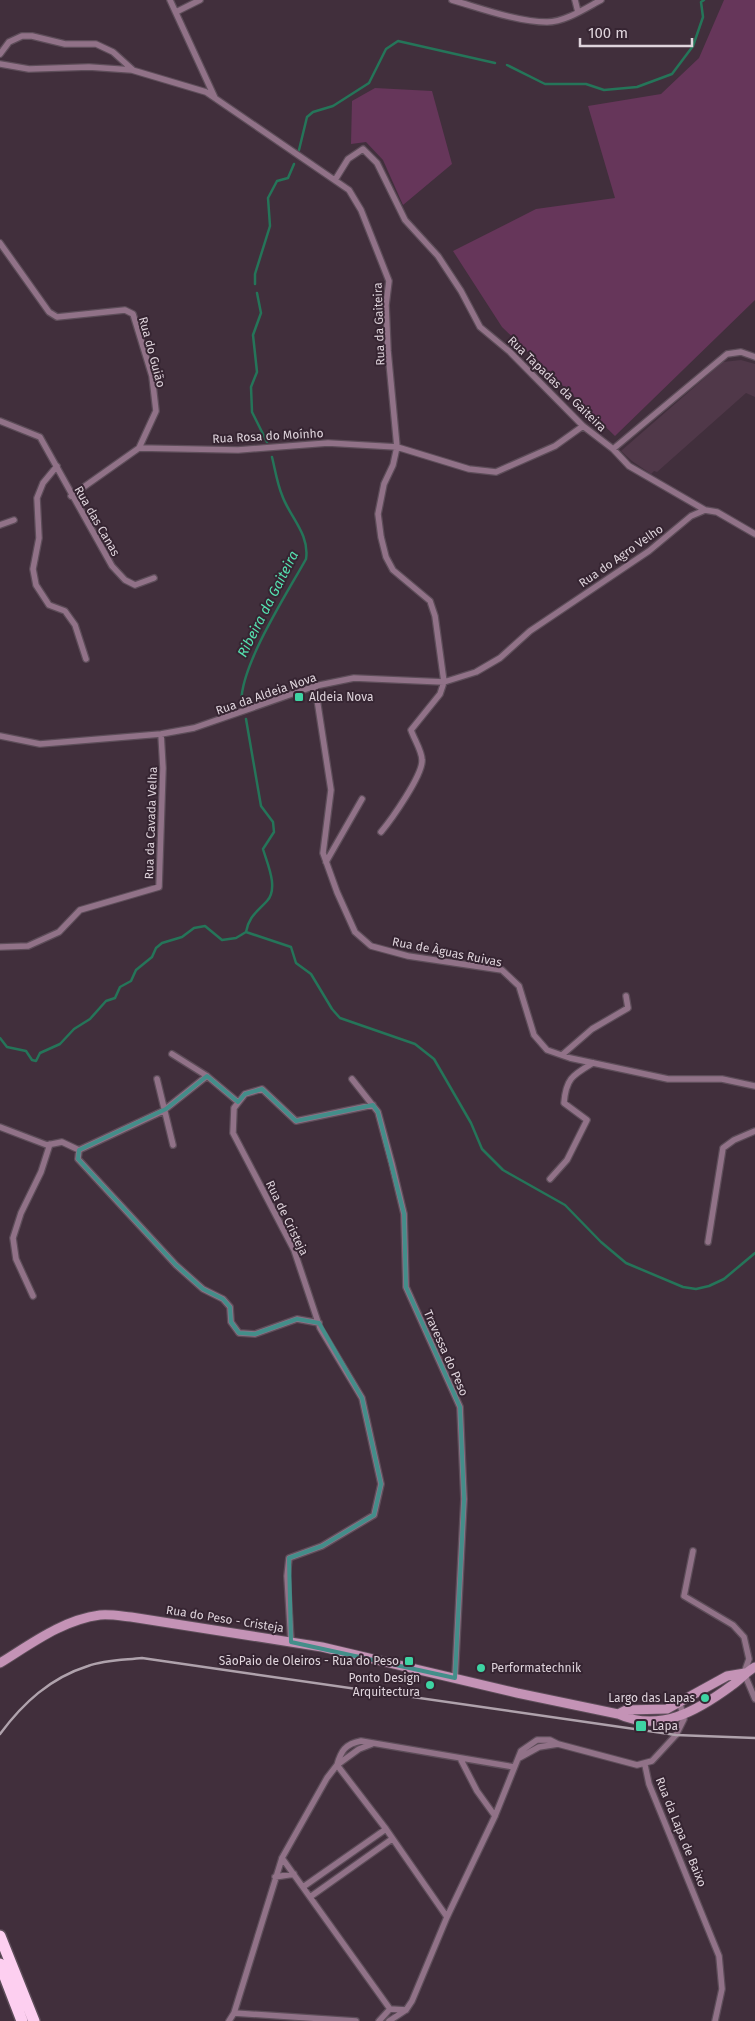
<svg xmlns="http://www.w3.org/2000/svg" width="755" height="2021" viewBox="0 0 755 2021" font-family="'Fira Sans',sans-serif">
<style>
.built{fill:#503849}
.green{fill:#66365a}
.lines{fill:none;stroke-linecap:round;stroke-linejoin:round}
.stream{stroke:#257559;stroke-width:2.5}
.street-casing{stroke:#5d4d59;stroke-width:8}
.secondary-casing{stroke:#5d4d59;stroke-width:11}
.highway-casing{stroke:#5d4d59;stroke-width:14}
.street{stroke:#917288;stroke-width:5.5}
.secondary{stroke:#c493b6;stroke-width:9}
.highway{stroke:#fdcff0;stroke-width:11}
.rail{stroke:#afa2ac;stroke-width:2.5}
.marked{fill:none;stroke:#438e8a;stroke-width:4;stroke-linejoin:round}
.poi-dot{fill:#3ed4a3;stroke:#362532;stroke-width:2}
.labels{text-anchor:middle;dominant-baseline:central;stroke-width:4;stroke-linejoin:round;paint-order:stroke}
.street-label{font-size:12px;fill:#dfd4dc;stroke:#362532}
.poi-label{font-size:12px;fill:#dfd4dc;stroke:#362532;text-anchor:start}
.water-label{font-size:14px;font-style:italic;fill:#56e3b1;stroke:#362532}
</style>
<rect width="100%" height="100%" fill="#412f3c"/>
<path class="built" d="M 741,360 L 755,364 L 755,397 L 746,393 L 657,472 L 654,471 L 651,474 L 632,461 L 621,451 L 723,362 Z"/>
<path class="green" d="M 724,0 L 755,0 L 755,300 L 615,436 L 502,327 L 453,251 L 536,209 L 615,198 L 588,106 L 661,94 L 699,58 Z
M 375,88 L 432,91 L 452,164 L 403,205 L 383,160 L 366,142 L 351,144 L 352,101 Z"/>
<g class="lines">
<path class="stream" d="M 507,65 L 545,84 L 586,84 L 604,90 L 637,87 L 672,74 L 693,46 L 703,17 L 701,2 L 704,0
M 299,150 L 307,117 L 313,112 L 333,106 L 369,83 L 386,49 L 398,41 L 495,63
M 255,284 L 255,274 L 270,226 L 268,198 L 277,181 L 288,178 L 294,164
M 257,293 L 261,313 L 253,335 L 257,372 L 251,387 L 252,412 L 267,442
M 242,708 C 235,673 288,592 306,559 C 310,534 289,516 282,495 C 277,483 275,469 272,457
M 246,932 L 291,947 L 296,963 L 311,974 L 332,1009 L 340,1018 L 415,1044 L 434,1059 L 471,1123 L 482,1149 L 503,1170 L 565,1205 L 601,1242 L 626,1263 L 683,1287 L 696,1289 L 709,1286 L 724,1279 L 755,1253
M 246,932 C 249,916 257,912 267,901 C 279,888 267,863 263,849 L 274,832 L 273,822 L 261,806 L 246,719
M 0,1038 L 7,1047 L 26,1051 L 32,1060 L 36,1061 L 40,1053 L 60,1044 L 74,1029 L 90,1019 L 106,1001 L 115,998 L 120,987 L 131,981 L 136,970 L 152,957 L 156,948 L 162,943 L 182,937 L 194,928 L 205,926 L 222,940 L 236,938 L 246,932"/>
<defs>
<path id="street" d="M 170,0 L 215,98
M 452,0 C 480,8 518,22 547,22 C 565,22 586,8 601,0
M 575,0 L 578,12
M 176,12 L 200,0
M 0,54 L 9,42 L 22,36 L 32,36 L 65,44 L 96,44 L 113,52 L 133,70
M 0,64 L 29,69 L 89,67 L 132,70 L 206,92 L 349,190 L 361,210 L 389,281 L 386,305 L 388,351 L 397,447 L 393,465 L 384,484 L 378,514 L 381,537 L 386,557 L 393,570 L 430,601 L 435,616 L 444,682 L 440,694 L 411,730 C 414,739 422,751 422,760 C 423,775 391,820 381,832
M 335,180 L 348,159 L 363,149 L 377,163 L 405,220 L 438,256 L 461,291 L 480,327 L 510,352 L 583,426 L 613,449 L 629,466 L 705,510
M 0,243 L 49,312 L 57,317 L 125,310 L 133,314 L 152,376 L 156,411 L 139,448 L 71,496
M 0,421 L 40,437 L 112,566 L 125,580 L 135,585 L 154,578
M 139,448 L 238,450 L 328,443 L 397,447 L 469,469 L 496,472 L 555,446 L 583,426
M 613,449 L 727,354 L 741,352 L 755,357
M 57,466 L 43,483 L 37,498 L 39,538 L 33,569 L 36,585 L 49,605 L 65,611 L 75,625 L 86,659
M 0,525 L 14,520
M 315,686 L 331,790 L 323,853 L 337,892 L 355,932 L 371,946 L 408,956 L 502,970 L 519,986 L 534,1035 L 547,1050 L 570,1058 L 668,1079 L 722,1079 L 755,1086
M 0,736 L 40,744 L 161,734 L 194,728 L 315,686 L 354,678 L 444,682 L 476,672 L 500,658 L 530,631 L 649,551 L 691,516 L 705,510 L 717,512 L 755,534
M 326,862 L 362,799
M 0,947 L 28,946 L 59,932 L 80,910 L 159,887 L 163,768 L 161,734
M 172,1054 L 207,1076 L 238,1102
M 562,1055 L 592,1029 L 628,1008 L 626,996
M 207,1076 L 163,1111 L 79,1150 L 78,1159 L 176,1265 L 203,1289 L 223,1299 L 230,1307 L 231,1322 L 239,1333 L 255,1334 L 297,1319 L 319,1323
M 157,1079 L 173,1145
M 352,1079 L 378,1112 L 392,1164 L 404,1214 L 406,1287 L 460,1407 L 464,1499 L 455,1678
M 0,1127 L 47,1145 L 62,1142 L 79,1150
M 550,1179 L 567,1160 L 587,1120 L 564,1103 C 566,1078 573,1075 593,1063
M 708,1242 L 723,1148 L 734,1140 L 755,1131
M 33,1296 L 16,1259 L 13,1238 L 21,1213 L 41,1172 L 50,1144
M 693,1551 L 684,1596 L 733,1625 L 744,1637 L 749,1659 L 744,1673 L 755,1699
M 291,1642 L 287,1576 L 289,1558 L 322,1546 L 374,1515 L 381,1484 L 362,1398 L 320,1328 L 294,1250 L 233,1133 L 234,1108 L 245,1094 L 262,1089 L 296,1121 L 373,1105
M 519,1758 L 539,1747 L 558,1744
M 461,1760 L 477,1791 L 495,1816
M 337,1765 C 341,1751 345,1744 361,1741 L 514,1767
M 337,1765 L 386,1829 L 447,1917
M 645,1765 L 649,1784 L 719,1956 L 722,1989 L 715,2021
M 282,1858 L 390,2009
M 275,1877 L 294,1874
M 303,1887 L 386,1829
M 310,1897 L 392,1839
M 234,2013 L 356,2021
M 229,2021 L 234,2013 L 282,1858 L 327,1778 L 337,1765 L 359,1749 L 372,1744
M 379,2021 L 390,2009 L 406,2010
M 389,2021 L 406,2010 L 412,2001 L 447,1917 L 495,1816 L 521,1751 L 537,1740 L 550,1740 L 558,1744 L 637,1765 L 652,1761 L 676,1735 L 684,1719 L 680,1704"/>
<path id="secondary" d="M 0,1663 C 31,1644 62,1620 100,1615 C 110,1614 121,1616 131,1617 L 322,1647 L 517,1693 L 618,1714 C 659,1733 697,1711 731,1686 C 740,1680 746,1672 755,1667
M 618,1714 L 626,1710 L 667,1709 L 727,1676 L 745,1673"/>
<path id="highway" d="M 0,1936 L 34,2021
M 0,1964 L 22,2021"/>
</defs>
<use href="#street" class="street-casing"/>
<use href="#secondary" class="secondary-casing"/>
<use href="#highway" class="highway-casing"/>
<use href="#street" class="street"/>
<use href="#secondary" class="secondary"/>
<use href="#highway" class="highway"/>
<path class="rail" d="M 0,1734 C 23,1703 50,1678 88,1666 C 104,1660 124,1660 142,1658 L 676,1735 L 755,1738"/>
</g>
<path class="marked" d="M 207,1076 L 238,1102 L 245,1094 L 262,1089 L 296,1121 L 373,1105 L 378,1112 L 404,1214 L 406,1287 L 460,1407 L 464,1499 L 455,1678 L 291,1642 L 289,1558 L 322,1546 L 374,1515 L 381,1484 L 362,1398 L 319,1323 L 297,1319 L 255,1334 L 239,1333 L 231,1322 L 230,1307 L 223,1299 L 203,1289 L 176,1265 L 78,1159 L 79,1150 L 166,1109 Z"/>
<g class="poi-dot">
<rect x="294" y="692" width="10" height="10" rx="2.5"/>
<rect x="404" y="1656" width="10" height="10" rx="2.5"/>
<circle cx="481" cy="1668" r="5"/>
<circle cx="430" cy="1685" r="5"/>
<circle cx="705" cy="1698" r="5"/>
<rect x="635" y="1720" width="12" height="12" rx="2.5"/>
</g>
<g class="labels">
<g class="street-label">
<text transform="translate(379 324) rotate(-92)">Rua da Gaiteira</text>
<text transform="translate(152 352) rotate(75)">Rua do Guião</text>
<text transform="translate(557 384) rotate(44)">Rua Tapadas da Gaiteira</text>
<text transform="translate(268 436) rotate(-3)">Rua Rosa do Moínho</text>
<text transform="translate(97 521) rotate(60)">Rua das Canas</text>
<text transform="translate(621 556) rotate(-35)">Rua do Agro Velho</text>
<text transform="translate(266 694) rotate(-19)">Rua da Aldeia Nova</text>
<text transform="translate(151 823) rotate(-88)">Rua da Cavada Velha</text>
<text transform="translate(447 952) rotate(11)">Rua de Àguas Ruivas</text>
<text transform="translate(287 1218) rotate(64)">Rua de Cristeja</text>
<text transform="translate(446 1353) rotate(66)">Travessa do Peso</text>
<text transform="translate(225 1619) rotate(9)">Rua do Peso - Cristeja</text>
<text transform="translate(681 1832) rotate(68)">Rua da Lapa de Baixo</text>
</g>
<g class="poi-label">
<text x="309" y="697">Aldeia Nova</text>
<text x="399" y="1661" text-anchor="end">SãoPaio de Oleiros - Rua do Peso</text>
<text x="491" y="1668">Performatechnik</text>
<text x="420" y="1678" text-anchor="end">Ponto Design<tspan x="420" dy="14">Arquitectura</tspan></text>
<text x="695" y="1698" text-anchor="end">Largo das Lapas</text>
<text x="652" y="1726">Lapa</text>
</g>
<g class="water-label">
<text transform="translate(268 604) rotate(-63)">Ribeira da Gaiteira</text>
</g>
</g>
<path d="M580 38v8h112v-8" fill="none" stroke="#dfd4dc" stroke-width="2.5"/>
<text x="588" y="38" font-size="15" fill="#dfd4dc" stroke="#362532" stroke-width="4" paint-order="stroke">100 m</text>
</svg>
